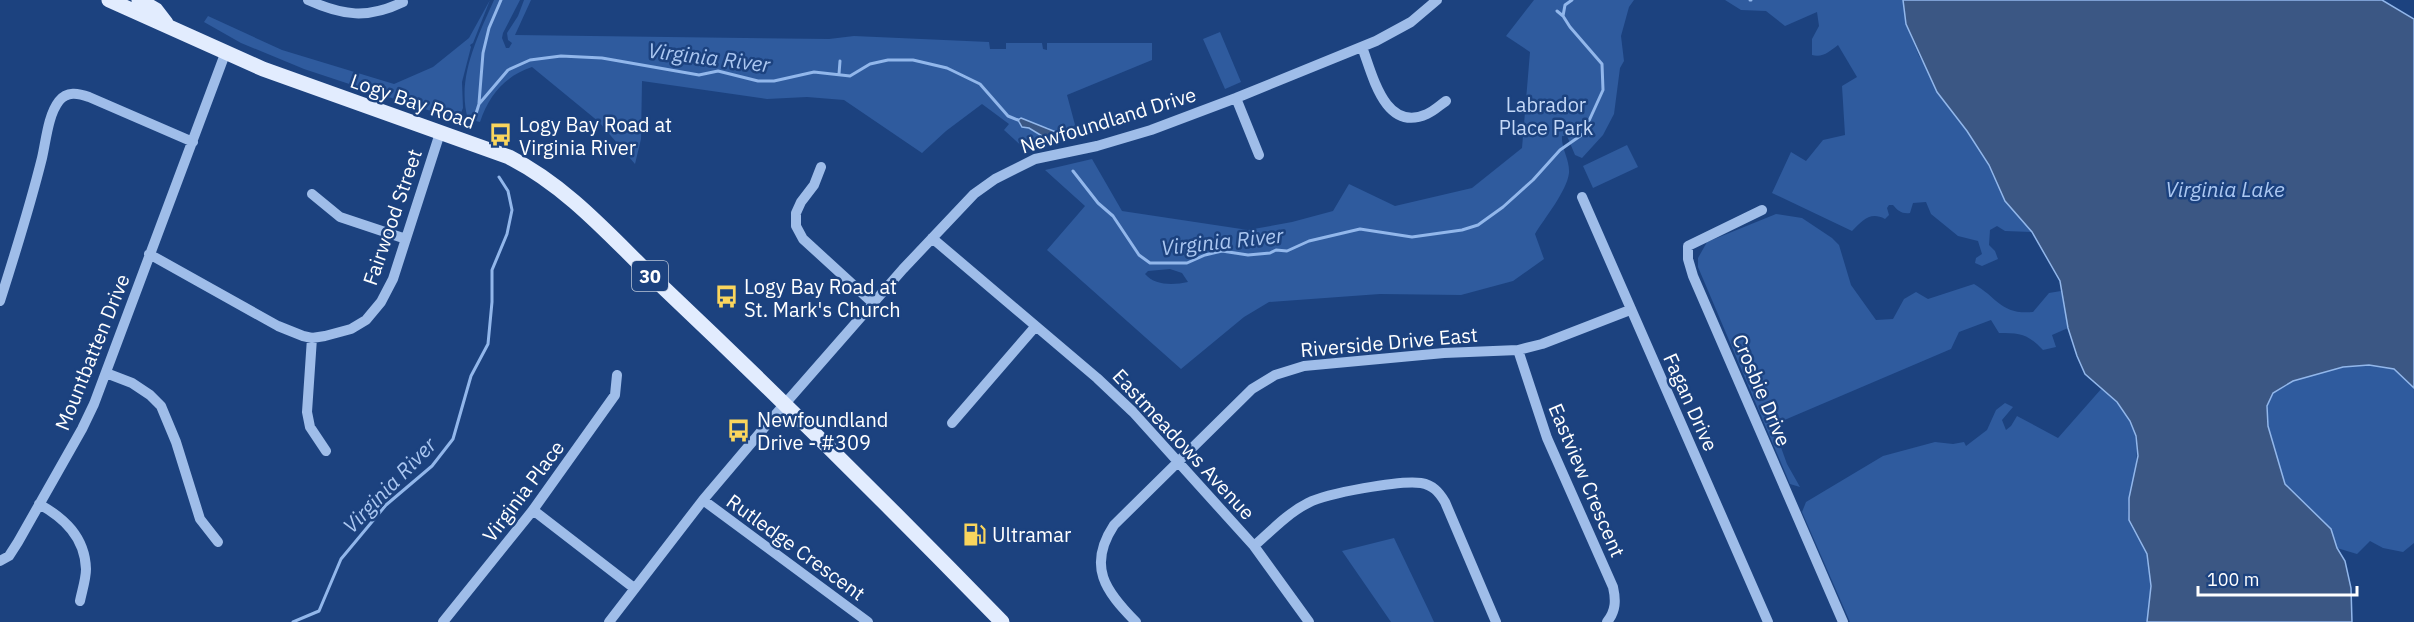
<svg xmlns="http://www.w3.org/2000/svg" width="2414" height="622" viewBox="0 0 2414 622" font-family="'IBM Plex Sans',sans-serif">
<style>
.green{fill:#2f5b9e;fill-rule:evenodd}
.water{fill:#3b5784;stroke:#92b7eb;stroke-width:1.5}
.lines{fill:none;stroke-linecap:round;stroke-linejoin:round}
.stream{stroke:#92b7eb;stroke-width:3}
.minor{stroke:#9fbde9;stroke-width:10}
.major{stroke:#e2ecfe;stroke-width:15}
.labels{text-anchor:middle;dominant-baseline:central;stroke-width:5;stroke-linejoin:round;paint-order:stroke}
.shield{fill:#1c427f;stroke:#bbc6d9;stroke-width:1.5}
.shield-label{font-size:18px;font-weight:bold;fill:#fff}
.street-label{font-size:20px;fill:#fff;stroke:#1c427f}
.park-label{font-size:20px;fill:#c4d8f7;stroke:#1c427f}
.poi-label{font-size:20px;fill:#fff;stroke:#1c427f;text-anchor:start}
.water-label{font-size:21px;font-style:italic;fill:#abc7f1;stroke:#1c427f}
</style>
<rect width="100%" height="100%" fill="#1c427f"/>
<path class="green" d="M 490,0 L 473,43 L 470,45 L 471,47 L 462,82 L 463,108 L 458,120 L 304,69 L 241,43 L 204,22 L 208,16 L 282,50 L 394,84 L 433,67 L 469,38 Z
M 494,0 L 520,0 L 503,33 L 502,38 L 506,48 L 509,48 L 512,43 L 508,40 L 507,33 L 518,16 L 524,0 L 531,0 L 515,35 L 829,39 L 854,36 L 989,42 L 990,49 L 1006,49 L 1006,43 L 1042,43 L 1043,49 L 1047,50 L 1047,43 L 1152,43 L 1152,60 L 1067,95 L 1078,136 L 1026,150 L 1004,130 L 1009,124 L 982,104 L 946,131 L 922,153 L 844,100 L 807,97 L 767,99 L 642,81 L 641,139 L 635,164 L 599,122 L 532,67 C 505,76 489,95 480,122 L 468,119 C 456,79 478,36 494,0 ZM 1028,121 L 1032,124 L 1049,128 L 1047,139 L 1029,128 L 1022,127 Z
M 1534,0 L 1634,0 L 1629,7 L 1621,36 L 1624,61 L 1620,68 L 1614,114 L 1603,135 L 1582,158 L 1575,155 L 1567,136 L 1562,136 C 1561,148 1570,160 1569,173 C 1567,191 1544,219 1535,234 L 1544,259 L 1513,281 L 1461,295 L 1380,294 L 1269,302 L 1244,317 L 1181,369 L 1047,250 L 1085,206 L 1045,170 L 1092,159 L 1122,211 L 1248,230 L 1292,222 L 1333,211 L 1349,184 L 1395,206 L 1472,188 L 1522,148 L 1530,52 L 1506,36 ZM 1170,269 L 1182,273 L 1188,282 C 1174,285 1155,286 1145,274 L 1148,271 Z
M 1725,0 L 1903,0 L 1906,24 L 1919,56 L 1989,165 L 2005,201 L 2032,232 L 2005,231 L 1997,226 L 1990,230 L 1989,245 L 1995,251 L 1998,259 L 1982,266 L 1975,263 L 1976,258 L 1982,254 L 1978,241 L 1958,236 L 1931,214 L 1926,202 L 1913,203 L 1910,213 C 1902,214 1898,211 1893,205 L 1889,205 L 1887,208 L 1889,215 L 1885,219 C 1870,211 1862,221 1852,231 L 1772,193 L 1791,152 L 1806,161 L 1823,140 L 1845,135 L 1842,86 L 1857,77 L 1838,45 C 1830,51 1823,58 1812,55 L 1812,39 L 1819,26 L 1817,12 L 1785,26 L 1766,11 L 1741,10 Z
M 1220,32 L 1241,82 L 1225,89 L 1203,39 Z
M 1627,145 L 1638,167 L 1593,188 L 1583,166 Z
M 1776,214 L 1802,218 L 1832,238 L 1839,245 L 1851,285 L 1876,320 L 1893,319 L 1904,299 L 1916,292 L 1928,299 L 1974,284 C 1998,298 2001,315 2033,312 L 2049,293 L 2061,291 L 2068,328 L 2052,335 L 2056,347 L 2043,350 C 2028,334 2020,333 1999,333 L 1991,320 L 1959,332 L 1951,349 L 1773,425 L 1787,464 L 1800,487 L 1790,484 L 1698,267 L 1698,258 L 1707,242 Z
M 2369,365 L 2394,369 L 2414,388 L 2414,543 L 2403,552 L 2383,548 L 2370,541 L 2357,554 L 2337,548 L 2331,528 L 2285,484 L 2268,426 L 2267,407 L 2273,393 L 2293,381 L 2343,367 Z
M 2102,388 C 2136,418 2142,439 2133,483 C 2130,494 2126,508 2129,520 C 2132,531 2142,542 2147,553 C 2155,574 2149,600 2147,622 L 1850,622 L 1802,512 L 1806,502 L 1883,456 L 1935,442 L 1953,444 L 1964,442 L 1966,446 L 1987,430 L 1996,410 L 2005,403 L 2013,407 L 2002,420 L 2006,430 L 2011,426 L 2017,416 L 2058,438 Z
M 1394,538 L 1429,611 L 1434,622 L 1391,622 L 1342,551 Z"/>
<path class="water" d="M 1903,0 L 2382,0 L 2414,19 L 2414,388 L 2394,369 L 2369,365 L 2343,367 L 2293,381 L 2273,393 L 2267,406 L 2268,426 L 2285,484 L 2331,529 L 2337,548 L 2345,561 L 2351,588 L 2352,622 L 2147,622 L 2151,586 L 2147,554 L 2129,520 L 2129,498 L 2138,456 L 2136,436 L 2130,421 L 2117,402 L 2085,374 L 2077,356 L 2068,328 L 2060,281 L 2032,232 L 2005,201 L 1989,165 L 1967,131 L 1937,92 L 1906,24 Z
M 1021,118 L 1056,132 L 1047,139 L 1029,128 L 1022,127 L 1018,120 Z"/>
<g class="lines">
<path class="stream" d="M 1750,0 L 1751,0
M 1557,11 L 1563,16
M 839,74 L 840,61
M 479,103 L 483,53 L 489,28 L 501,0
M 474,120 L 479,104 L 508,70 L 530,60 L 561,56 L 602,58 L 699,75 L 718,71 L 758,81 L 774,81 L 814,72 L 850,76 L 870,64 L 888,60 L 913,60 L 947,68 L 980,84 L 1008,116 L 1018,120
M 1073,171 L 1098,203 L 1113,216 L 1139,255 L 1150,263 L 1187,263 L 1205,255 L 1222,251 L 1248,255 L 1270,253 L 1276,250 L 1287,251 L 1309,241 L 1360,229 L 1412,237 L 1462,230 L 1478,225 L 1503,207 L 1533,180 L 1560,150 L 1583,134 L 1603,90 L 1602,64 L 1570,27 L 1563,16 L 1565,5 L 1572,0
M 293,622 L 319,611 L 341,559 L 386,505 L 432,466 L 453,439 L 471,376 L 488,344 L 492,302 L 492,270 L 507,234 L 512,210 L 508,191 L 499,177"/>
<path class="minor" d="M 308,0 C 343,16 368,19 403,2
M 1362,47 C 1373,76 1385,133 1427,114 C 1434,111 1440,105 1446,101
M 1236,98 L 1259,155
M 821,167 L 814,185 L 801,202 L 796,213 L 796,226 L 803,239 L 873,303
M 312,194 L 340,217 L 406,239
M 1582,197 L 1768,622
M 1762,210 L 1688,246 L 1688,259 L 1693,276 L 1843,622
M 932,238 L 1097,378 L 1133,412 L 1254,546 L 1309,622
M 149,254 L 278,326 L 303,336 L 312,338 L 325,336 L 351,329 L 366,320 L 381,302 L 393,279 L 440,133
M 0,301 C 15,254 30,206 42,158 C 46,141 48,115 59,101 C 67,91 78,93 89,97 L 193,142
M 312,338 L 307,412 L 310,427 L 326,451
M 1518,350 L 1547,438 L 1613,587 C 1616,600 1616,611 1607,622
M 106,373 L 132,383 L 150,395 L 161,406 L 176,442 L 200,519 L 218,542
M 952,423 L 1035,327
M 703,500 L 868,622
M 39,504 C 64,518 85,537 86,569 C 86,579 82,591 80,601
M 533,510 L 634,588
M 1254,546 C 1271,531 1288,513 1308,503 C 1327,493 1400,480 1421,483 C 1433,485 1439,492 1445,502 L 1496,622
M 0,561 L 9,556 L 18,542 L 82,429 L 94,404 L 225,54
M 443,622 L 533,510 L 615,395 L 617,375
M 609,622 L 703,500 L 769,422 L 903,269 L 974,194 L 995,179 L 1035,159 L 1097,146 L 1151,130 L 1236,98 L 1376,41 L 1411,22 L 1437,0
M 1136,622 C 1105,591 1087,566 1114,525 L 1252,389 L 1275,375 L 1304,366 L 1444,353 L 1518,350 L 1542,344 L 1630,310"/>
<path class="major" d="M 109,0 L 263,69 L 509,157 C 572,189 616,243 667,291 C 781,399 893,510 1002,622
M 139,0 L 156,10 L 166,23"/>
</g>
<defs>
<symbol id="bus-bare" viewBox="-9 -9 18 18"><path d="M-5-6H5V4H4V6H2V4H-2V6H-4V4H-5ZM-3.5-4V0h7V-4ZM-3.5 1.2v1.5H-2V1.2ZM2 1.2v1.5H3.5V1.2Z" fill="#fad55d" stroke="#1c427f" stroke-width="2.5" paint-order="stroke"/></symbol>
<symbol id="fuel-bare" viewBox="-9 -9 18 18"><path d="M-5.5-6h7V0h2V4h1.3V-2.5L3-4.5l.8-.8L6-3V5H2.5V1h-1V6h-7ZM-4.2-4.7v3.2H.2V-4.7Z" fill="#fad55d" stroke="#1c427f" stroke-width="2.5" paint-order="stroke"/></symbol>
</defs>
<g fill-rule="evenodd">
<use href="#bus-bare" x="484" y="118" width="33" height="33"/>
<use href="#bus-bare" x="710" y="280" width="33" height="33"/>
<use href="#bus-bare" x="722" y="414" width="33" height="33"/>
<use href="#fuel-bare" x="958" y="518" width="33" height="33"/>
</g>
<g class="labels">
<rect class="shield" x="632" y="261" width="36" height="30" rx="4.5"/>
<g class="shield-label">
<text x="650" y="276">30</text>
</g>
<g class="street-label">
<text transform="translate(413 101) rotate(19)">Logy Bay Road</text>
<text transform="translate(1108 120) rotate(-17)">Newfoundland Drive</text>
<text transform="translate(392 217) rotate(-71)">Fairwood Street</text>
<text transform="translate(1389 342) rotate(-5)">Riverside Drive East</text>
<text transform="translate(92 352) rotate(-68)">Mountbatten Drive</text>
<text transform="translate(1762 390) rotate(67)">Crosbie Drive</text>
<text transform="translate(1691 402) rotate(66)">Fagan Drive</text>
<text transform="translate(1184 444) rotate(47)">Eastmeadows Avenue</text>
<text transform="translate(1587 480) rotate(67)">Eastview Crescent</text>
<text transform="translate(523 491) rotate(-53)">Virginia Place</text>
<text transform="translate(796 547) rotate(36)">Rutledge Crescent</text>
</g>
<g class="park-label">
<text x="1546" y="104">Labrador<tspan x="1546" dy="23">Place Park</tspan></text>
</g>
<g class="poi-label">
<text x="519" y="124">Logy Bay Road at<tspan x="519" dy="23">Virginia River</tspan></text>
<text x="744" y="286">Logy Bay Road at<tspan x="744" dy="23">St. Mark's Church</tspan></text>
<text x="757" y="419">Newfoundland<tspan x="757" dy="23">Drive - #309</tspan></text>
<text x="992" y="534">Ultramar</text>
</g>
<g class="water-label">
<text transform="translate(709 57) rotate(7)">Virginia River</text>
<text x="2225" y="189">Virginia Lake</text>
<text transform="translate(1222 241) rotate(-6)">Virginia River</text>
<text transform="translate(389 485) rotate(-46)">Virginia River</text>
</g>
</g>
<path d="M2198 586v9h159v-9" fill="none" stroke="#ffffff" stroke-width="3"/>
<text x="2207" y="586" font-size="18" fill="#ffffff" stroke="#1c427f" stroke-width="4.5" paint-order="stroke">100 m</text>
</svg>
